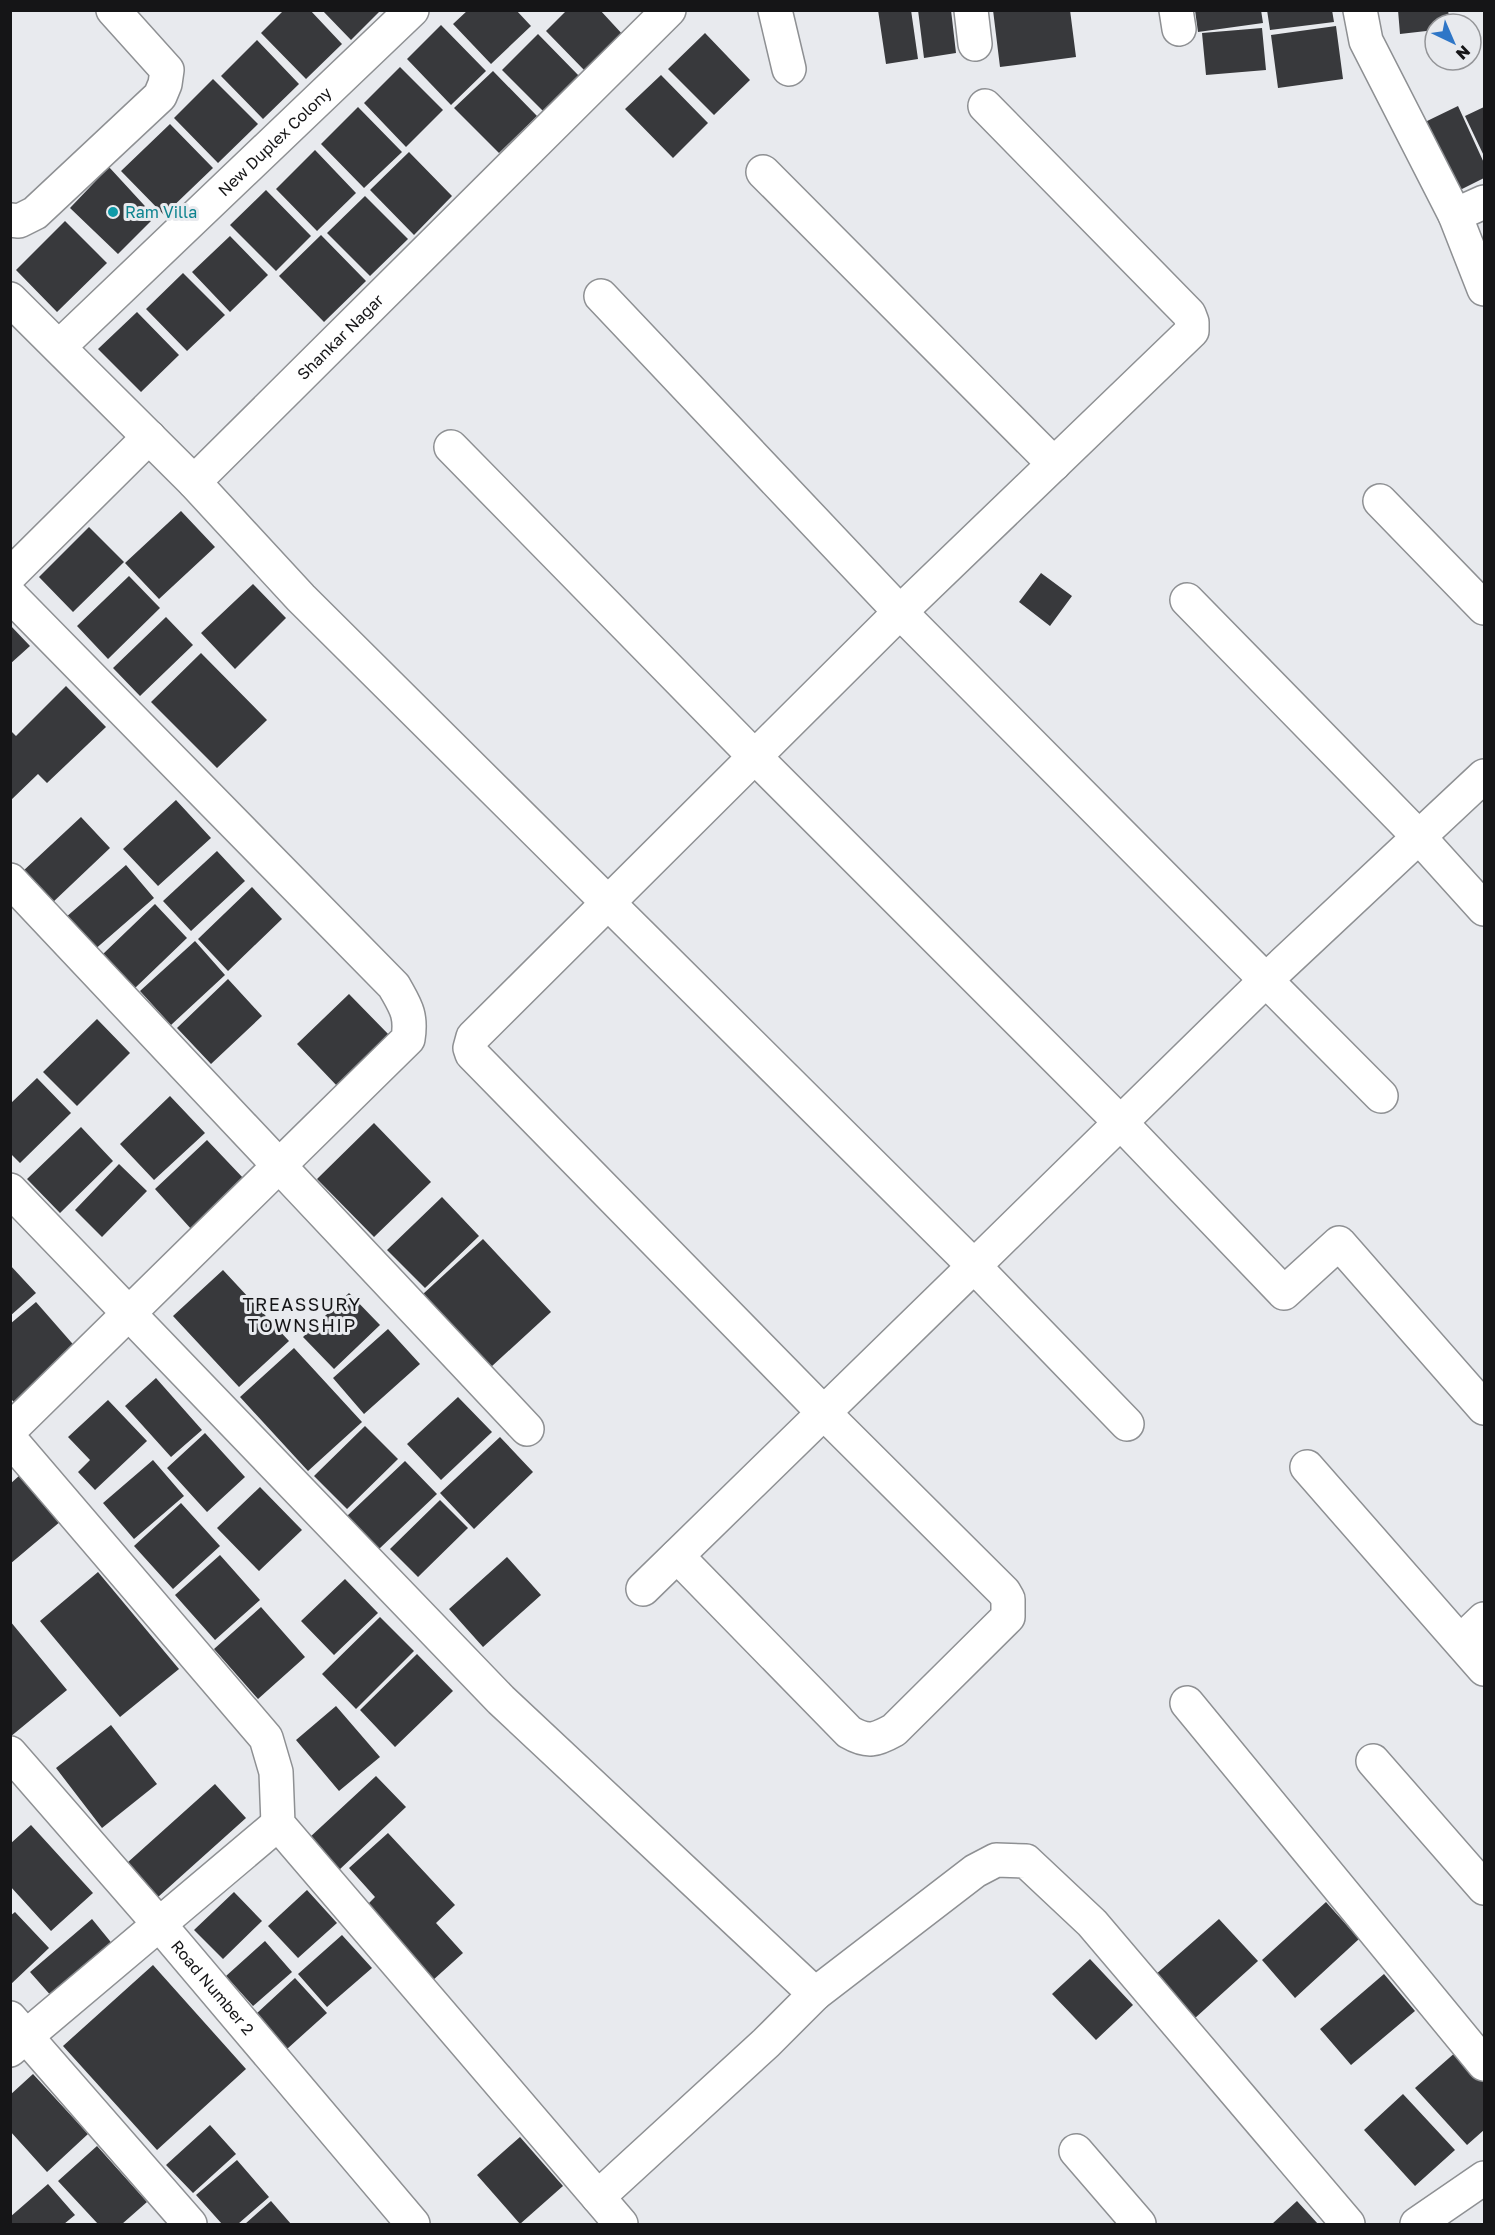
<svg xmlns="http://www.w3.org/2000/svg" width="1495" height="2235" viewBox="0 0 1495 2235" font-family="'Golos Text',sans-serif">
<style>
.building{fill:#38393c}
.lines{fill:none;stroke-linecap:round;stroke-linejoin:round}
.minor-casing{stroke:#8e9093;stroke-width:36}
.minor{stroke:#fff;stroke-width:33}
.culture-dot{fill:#0f9aa8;stroke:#e8eaee;stroke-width:2}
.labels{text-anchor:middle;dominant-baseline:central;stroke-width:6;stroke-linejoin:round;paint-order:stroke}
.street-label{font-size:16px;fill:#151517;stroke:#e8eaee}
.culture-label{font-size:16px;fill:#0d838f;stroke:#e8eaee;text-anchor:start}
.neighbourhood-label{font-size:18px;letter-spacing:1.5px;fill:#151517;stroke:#e8eaee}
</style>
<rect width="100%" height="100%" fill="#e8eaee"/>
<path class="building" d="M 284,10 L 310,10 L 342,44 L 306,79 L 261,33 Z
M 322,10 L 381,10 L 351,40 Z
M 468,10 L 516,10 L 531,26 L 491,64 L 453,24 Z
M 567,10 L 600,10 L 624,36 L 586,72 L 546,31 Z
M 878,10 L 911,10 L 918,59 L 886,64 Z
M 918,10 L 951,10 L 956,53 L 924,58 Z
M 993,10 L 1070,10 L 1076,57 L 1000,67 Z
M 1195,10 L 1261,10 L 1263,23 L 1198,32 Z
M 1267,10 L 1332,10 L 1334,22 L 1270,30 Z
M 1398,10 L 1448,10 L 1450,24 L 1435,24 L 1435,30 L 1400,34 Z
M 441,25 L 486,71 L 451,105 L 407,59 Z
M 1336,26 L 1343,79 L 1278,88 L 1271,35 Z
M 1262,28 L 1266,70 L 1206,75 L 1202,33 Z
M 705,33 L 750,80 L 714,115 L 668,69 Z
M 538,34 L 581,78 L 545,113 L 502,70 Z
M 257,40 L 299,84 L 263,119 L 221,76 Z
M 400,67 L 443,110 L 406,147 L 364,103 Z
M 493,71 L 537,116 L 499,153 L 454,108 Z
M 661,75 L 708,123 L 673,158 L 625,109 Z
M 213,79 L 258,124 L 218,163 L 174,118 Z
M 1458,106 L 1484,163 L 1484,178 L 1458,191 L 1425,122 Z
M 358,107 L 402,152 L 364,188 L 321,144 Z
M 1484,107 L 1484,156 L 1465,116 Z
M 170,124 L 213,168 L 164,215 L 121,171 Z
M 315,150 L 356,193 L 317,231 L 276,189 Z
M 409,152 L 452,196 L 414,235 L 370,190 Z
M 109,167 L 155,217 L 118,254 L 70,208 Z
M 266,190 L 311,236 L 276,271 L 230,225 Z
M 365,196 L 408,239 L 370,276 L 327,233 Z
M 65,221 L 107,263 L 57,312 L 16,270 Z
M 321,235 L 366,281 L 324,322 L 279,276 Z
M 230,236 L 268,275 L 230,312 L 192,272 Z
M 183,273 L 225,315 L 187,351 L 146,309 Z
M 137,312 L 179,355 L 141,392 L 98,349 Z
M 181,511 L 215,547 L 159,599 L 125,563 Z
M 89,527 L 124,562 L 73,612 L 39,577 Z
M 1041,573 L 1072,596 L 1050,626 L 1019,602 Z
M 129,576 L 160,608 L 108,659 L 77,626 Z
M 253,584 L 286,618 L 235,669 L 201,633 Z
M 166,617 L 193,645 L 140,696 L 113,668 Z
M 10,625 L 30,646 L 10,664 Z
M 201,653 L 267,720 L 217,768 L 151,702 Z
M 66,686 L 106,727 L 47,783 L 38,774 L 10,801 L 10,730 L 16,736 Z
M 176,800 L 211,838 L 158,886 L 123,849 Z
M 81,817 L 110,848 L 51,904 L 22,872 Z
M 217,851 L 245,881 L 191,931 L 163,901 Z
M 126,865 L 154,898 L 93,951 L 65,918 Z
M 252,887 L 282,919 L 228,971 L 198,939 Z
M 155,904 L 187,938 L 135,988 L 103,954 Z
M 195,941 L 225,975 L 171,1025 L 140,991 Z
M 228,979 L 262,1016 L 211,1064 L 177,1028 Z
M 349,994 L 391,1037 L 339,1088 L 297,1044 Z
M 97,1019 L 130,1053 L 77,1106 L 43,1072 Z
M 37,1078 L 71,1113 L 20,1163 L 10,1153 L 10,1104 Z
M 170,1096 L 205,1133 L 154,1180 L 120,1144 Z
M 374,1123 L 431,1182 L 374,1237 L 317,1179 Z
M 81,1127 L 113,1161 L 60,1213 L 27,1179 Z
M 207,1140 L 245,1180 L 192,1230 L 155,1189 Z
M 119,1164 L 147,1191 L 102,1237 L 75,1210 Z
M 442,1197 L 479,1236 L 425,1288 L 387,1250 Z
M 483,1239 L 551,1312 L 491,1367 L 423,1294 Z
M 10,1265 L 36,1293 L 10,1316 Z
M 223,1270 L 289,1341 L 239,1387 L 173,1316 Z
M 349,1293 L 380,1325 L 334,1369 L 303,1337 Z
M 36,1302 L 78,1350 L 16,1404 L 10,1398 L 10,1324 Z
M 388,1329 L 420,1364 L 364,1414 L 333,1378 Z
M 294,1348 L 362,1422 L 308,1471 L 240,1397 Z
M 156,1378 L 202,1430 L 171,1457 L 125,1406 Z
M 458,1397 L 492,1432 L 441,1480 L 407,1444 Z
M 108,1400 L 147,1441 L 95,1490 L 78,1472 L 90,1460 L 68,1437 Z
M 365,1426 L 398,1459 L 347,1509 L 314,1476 Z
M 205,1433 L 245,1477 L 207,1512 L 167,1468 Z
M 500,1437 L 533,1472 L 474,1529 L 440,1493 Z
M 153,1460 L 184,1496 L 134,1539 L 103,1503 Z
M 405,1461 L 437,1494 L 379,1549 L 347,1516 Z
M 20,1475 L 61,1521 L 10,1564 L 10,1484 Z
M 260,1487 L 302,1530 L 259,1571 L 217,1528 Z
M 440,1500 L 468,1528 L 418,1577 L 390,1549 Z
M 181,1503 L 220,1546 L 173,1589 L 134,1546 Z
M 220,1555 L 260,1600 L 215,1640 L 175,1595 Z
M 507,1557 L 541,1595 L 483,1647 L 449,1609 Z
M 98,1572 L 179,1669 L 120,1717 L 40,1621 Z
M 345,1579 L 378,1613 L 334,1655 L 301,1621 Z
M 261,1607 L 305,1657 L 258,1699 L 214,1649 Z
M 380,1617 L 414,1651 L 356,1709 L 322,1674 Z
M 10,1621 L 67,1690 L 10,1737 Z
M 417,1654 L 453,1691 L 395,1747 L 360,1710 Z
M 336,1706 L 380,1757 L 339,1791 L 296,1740 Z
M 111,1725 L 157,1784 L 102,1828 L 56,1768 Z
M 376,1776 L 406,1807 L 339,1870 L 309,1838 Z
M 215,1784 L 246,1818 L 158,1897 L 127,1863 Z
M 31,1825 L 93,1893 L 51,1931 L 10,1886 L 10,1844 Z
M 388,1833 L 455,1905 L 436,1923 L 463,1953 L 432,1981 L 364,1908 L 375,1897 L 349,1868 Z
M 307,1890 L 337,1923 L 298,1958 L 268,1926 Z
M 234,1892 L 262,1921 L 223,1959 L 194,1930 Z
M 1326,1902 L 1359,1939 L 1295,1998 L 1262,1960 Z
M 15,1912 L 49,1948 L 10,1985 L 10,1916 Z
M 92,1919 L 114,1946 L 53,1998 L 30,1972 Z
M 1219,1919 L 1258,1961 L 1194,2019 L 1155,1975 Z
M 342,1935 L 372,1968 L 327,2007 L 298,1974 Z
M 265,1941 L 292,1972 L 253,2006 L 226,1976 Z
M 1090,1959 L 1133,2005 L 1096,2040 L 1052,1994 Z
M 153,1965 L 246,2069 L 157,2150 L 63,2046 Z
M 1384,1974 L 1415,2011 L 1351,2065 L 1320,2029 Z
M 295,1978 L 327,2013 L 287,2049 L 256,2014 Z
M 1457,2051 L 1484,2081 L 1484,2130 L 1467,2145 L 1415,2088 Z
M 33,2074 L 88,2134 L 47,2172 L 10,2131 L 10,2095 Z
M 1403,2094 L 1455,2150 L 1415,2186 L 1364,2130 Z
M 210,2125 L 236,2154 L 193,2193 L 166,2165 Z
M 520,2137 L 563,2186 L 520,2224 L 477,2175 Z
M 97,2146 L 147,2202 L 122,2224 L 98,2224 L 58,2181 Z
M 237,2160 L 269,2197 L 238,2224 L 222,2224 L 196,2195 Z
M 48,2184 L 75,2215 L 64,2224 L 10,2224 L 10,2217 Z
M 271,2201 L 291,2224 L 245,2224 Z
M 1297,2201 L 1318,2224 L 1272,2224 Z"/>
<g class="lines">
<defs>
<g id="minor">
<path d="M 775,10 L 789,69"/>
<path d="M 971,10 L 975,44"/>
<path d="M 1176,10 L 1179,29"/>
<path d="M 1360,10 L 1366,41 L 1455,215 L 1484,289"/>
<path d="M 763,172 L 1054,464"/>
<path d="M 1455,215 L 1484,202"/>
<path d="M 10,220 L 19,221 L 35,213 L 160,96 L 165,84 L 167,70 L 113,10"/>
<path d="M 601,296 L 900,612 L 1381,1096"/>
<path d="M 10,299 L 194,482 L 301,598 L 974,1266 L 1267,979 L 1484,776"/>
<path id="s1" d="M 59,347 L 412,10"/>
<path d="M 451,447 L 755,757 L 1120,1122 L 1284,1293 L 1339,1243 L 1484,1408"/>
<path id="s2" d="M 194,482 L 669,10"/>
<path d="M 1380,501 L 1484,608"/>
<path d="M 10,575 L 149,437"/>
<path d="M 10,595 L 394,986 C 405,1006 412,1014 408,1039 L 10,1430"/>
<path d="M 1187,600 L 1419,837 L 1484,909"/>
<path d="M 10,880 L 527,1429"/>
<path d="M 10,1190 L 501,1700 L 815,1994 L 766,2043 L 598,2197"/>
<path d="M 10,1439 L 266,1738 L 276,1772 L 278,1824 L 621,2224"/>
<path d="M 1307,1467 L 1484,1669"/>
<path d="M 677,1556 L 849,1732 C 868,1743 876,1740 894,1730 L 1008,1617 L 1008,1599 L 1004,1592 L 824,1413 L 472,1054 L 470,1048 L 473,1037 L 900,612 L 1192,331 L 1192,322 L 1189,314 L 985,106"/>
<path d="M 643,1589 L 974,1266 L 1127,1424"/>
<path d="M 1461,1641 L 1484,1619"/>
<path d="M 1187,1703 L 1484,2064"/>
<path id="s3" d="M 10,1753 L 159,1924 L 413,2224"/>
<path d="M 1373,1761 L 1484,1888"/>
<path d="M 815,1994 L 975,1871 L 996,1860 L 1026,1861 L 1092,1923 L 1348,2224"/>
<path d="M 10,2018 L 190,2224"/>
<path d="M 10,2050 L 278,1824"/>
<path d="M 1076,2151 L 1139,2224"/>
<path d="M 1417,2224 L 1484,2178"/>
</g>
</defs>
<use href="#minor" class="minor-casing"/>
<use href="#minor" class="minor"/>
</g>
<circle class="culture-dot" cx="113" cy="212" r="6"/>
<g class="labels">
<g class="street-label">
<text stroke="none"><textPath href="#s1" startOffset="298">New Duplex Colony</textPath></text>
<text stroke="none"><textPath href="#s2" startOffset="206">Shankar Nagar</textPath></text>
<text stroke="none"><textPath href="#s3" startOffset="310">Road Number 2</textPath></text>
</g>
<g class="culture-label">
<text x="125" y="212">Ram Villa</text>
</g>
<g class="neighbourhood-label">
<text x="302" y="1304">TREASSURY<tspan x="302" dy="21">TOWNSHIP</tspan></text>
</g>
</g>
<rect width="1495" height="2235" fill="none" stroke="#151517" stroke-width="24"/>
<g transform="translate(1453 42) rotate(136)"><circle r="28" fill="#e8eaee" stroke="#949598" stroke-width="1.5"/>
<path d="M0-4.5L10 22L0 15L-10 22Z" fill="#2e76c7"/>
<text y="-9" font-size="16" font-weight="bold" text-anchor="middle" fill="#151517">N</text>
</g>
</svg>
